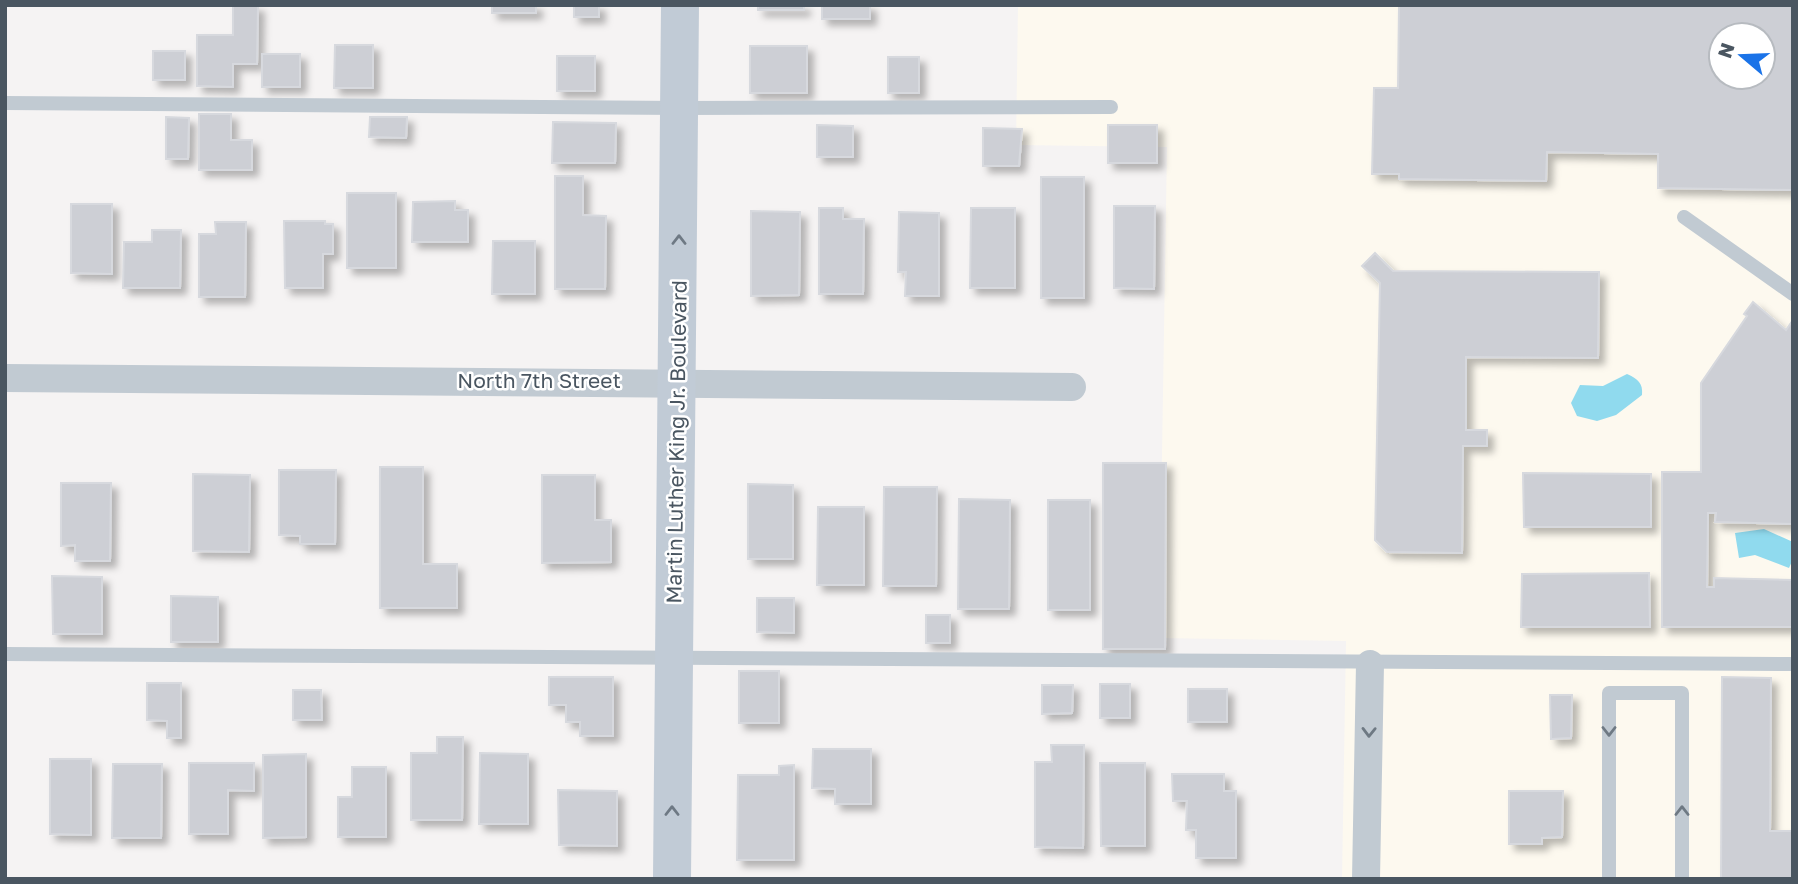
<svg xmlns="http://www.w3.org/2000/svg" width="1798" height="884" viewBox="0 0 1798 884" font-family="'Golos Text',sans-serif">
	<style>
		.commercial { fill: #fdf9ef; fill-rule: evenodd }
		.water { fill: #90daee }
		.building { fill: #cdcfd5; stroke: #d7d9de; stroke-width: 2; fill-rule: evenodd; filter: url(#shadow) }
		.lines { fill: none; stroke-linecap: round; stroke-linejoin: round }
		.service { stroke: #c1cad2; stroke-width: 14 }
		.minor { stroke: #c1cad2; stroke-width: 28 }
		.secondary { stroke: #c1cbd6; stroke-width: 38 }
		.oneway { stroke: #6e7984 }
		.oneway2 { stroke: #6e7983 }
		.labels { text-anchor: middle; stroke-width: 5; stroke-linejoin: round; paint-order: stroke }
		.street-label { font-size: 21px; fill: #4a5661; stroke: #fff }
	</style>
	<defs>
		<filter id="shadow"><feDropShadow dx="6" dy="6" stdDeviation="3.5" flood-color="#0004"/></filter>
	</defs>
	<rect width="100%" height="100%" fill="#f5f3f3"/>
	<path class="commercial" d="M1018,5h775v874h-451l4,-238 -187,-3 8,-491 -151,-2zM1721,35h42v42h-42z"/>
	<g class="water">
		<path d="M1627,374c11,5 16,9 15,21l-26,20 -19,6 -20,-5 -6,-13 9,-18 23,1z"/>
		<path d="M1764,529l29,13v17l-4,9 -34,-13 -16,3 -4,-25z"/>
	</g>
	<g class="building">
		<rect x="492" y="5" width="44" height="8"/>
		<rect x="574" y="5" width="25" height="12"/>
		<rect x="758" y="5" width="46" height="5"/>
		<rect x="822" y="5" width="48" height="14"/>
		<path d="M1399,5h394v185l-135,-2v-34l-111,-2 -1,29 -147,-2v-5h-27l2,-86h24zM1721,35h42v42h-42z"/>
		<path d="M233,6h25l-1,58h-24v23l-36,-1v-51h36z"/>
		<path d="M335,45h38v43h-39z"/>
		<rect x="750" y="46" width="57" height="47"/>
		<rect x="153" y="51" width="32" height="29"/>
		<rect x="262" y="54" width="38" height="33"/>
		<rect x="557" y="56" width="38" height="35"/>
		<rect x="888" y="57" width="31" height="36"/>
		<path d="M199,114h32v26h21v30h-53z"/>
		<path d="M166,117l23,1 -1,41h-22z"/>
		<path d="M370,117h37l-1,21 -37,-1z"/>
		<path d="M553,122l63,1 -1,40h-63z"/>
		<path d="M817,125l36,1v31h-36z"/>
		<rect x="1108" y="125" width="49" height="38"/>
		<path d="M983,128l39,1 -3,37h-36z"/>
		<path d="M555,176h28v39l23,1 -1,73h-50z"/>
		<rect x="1041" y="177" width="43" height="121"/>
		<rect x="347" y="193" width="49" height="75"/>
		<path d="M455,201v9h13v32h-56l1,-40z"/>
		<path d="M71,204h41v70l-41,-1z"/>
		<path d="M1114,206h41l-1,83 -40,-1z"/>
		<path d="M819,208h24v11h21l-1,75h-44z"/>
		<path d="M971,208h44v80h-45z"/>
		<path d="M751,211l49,1 -1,83 -48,1z"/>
		<path d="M899,212l40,1v83h-34l1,-24h-8z"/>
		<path d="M284,221h41v3h8v30h-10v34h-38z"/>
		<path d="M215,222h31l-1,75h-46v-63h17z"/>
		<path d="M152,230h29l-1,58h-57l1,-46h28z"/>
		<path d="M493,241h42v53h-43z"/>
		<path d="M1375,253l18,18 206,1 -1,86 -132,-1v73h21v16h-24l-1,107 -75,-1 -12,-12 5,-257 -18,-17z"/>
		<path d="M1753,302l33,28 7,-10v204l-78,-2 1,-9h-8l-1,74h7v-9l79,2v47h-131v-155h39v-89l46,-67 -3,-2z"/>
		<path d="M1103,463h63l-1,186h-62z"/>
		<path d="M380,467h43v97h34v44h-77z"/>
		<path d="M279,470h57l-1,74h-35v-8l-21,-1z"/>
		<path d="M1523,473l128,1v53h-127z"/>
		<path d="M193,474l57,1 -1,77 -56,-1z"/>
		<path d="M542,475h53v45h16v42l-69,1z"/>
		<path d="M61,483h50l-1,78h-35v-16l-14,1z"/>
		<path d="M748,484l45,1v74h-45z"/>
		<path d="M884,487h53l-1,99h-53z"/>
		<path d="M959,499l51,1 -1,109h-51z"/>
		<rect x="1048" y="500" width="42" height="110"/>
		<path d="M818,507h46v78h-47z"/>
		<path d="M1649,573l1,54h-129l1,-53z"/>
		<path d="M52,576l50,1v57h-49z"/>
		<path d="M171,596l47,1v45h-47z"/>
		<path d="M757,598h37v35l-37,-1z"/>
		<rect x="926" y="615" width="24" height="28"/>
		<rect x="739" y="671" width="40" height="52"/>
		<path d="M549,677h64v59h-33v-14h-14v-17h-17z"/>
		<path d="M1722,677l49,1 -1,153h23v48h-72z"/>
		<path d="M147,683h34v55h-14v-17l-20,-1z"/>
		<rect x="1100" y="684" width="30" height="34"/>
		<path d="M1042,685h31l-1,28 -30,1z"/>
		<rect x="1188" y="689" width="39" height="33"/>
		<path d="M293,690h28l1,30h-29z"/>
		<path d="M1550,695h22l-1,43 -20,1z"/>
		<path d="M437,737h26l-1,83h-51v-67h26z"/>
		<path d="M1051,745h33l-1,103 -48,-1v-85h17z"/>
		<path d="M813,749h58v55h-36v-15l-23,-1z"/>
		<path d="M480,753l48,1v70h-49z"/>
		<path d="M306,754v83l-43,1v-83z"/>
		<path d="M50,759h41v76l-41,-1z"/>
		<path d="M189,763h65v28l-26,-1v44h-39z"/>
		<path d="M1100,763h45v83h-44z"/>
		<path d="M113,764h49l-1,74h-49z"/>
		<path d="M794,765v95h-57l1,-85h41v-9z"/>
		<path d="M352,767h34v70h-48v-40h14z"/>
		<path d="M1172,774h52v17h12v67h-40v-28h-10l1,-29h-14z"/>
		<path d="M558,790l59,1v55l-58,-1z"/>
		<path d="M1509,791h54l-1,46 -20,1v6h-33z"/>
	</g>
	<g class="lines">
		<g class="service">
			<path d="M5,103l675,5 431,-1"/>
			<path d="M1684,217l109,77"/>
			<path d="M5,654l1788,10"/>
			<path d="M1609,879v-186h73v186"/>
		</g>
		<g class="minor">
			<path d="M5,378l1067,9"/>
			<path d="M1366,879l4,-215"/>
		</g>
		<path class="secondary" d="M672,879l8,-874"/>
	</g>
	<defs><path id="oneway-chevron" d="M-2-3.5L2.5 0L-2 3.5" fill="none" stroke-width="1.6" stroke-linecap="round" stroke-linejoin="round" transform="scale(1.75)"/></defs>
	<g class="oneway">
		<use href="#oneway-chevron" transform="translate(679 240) rotate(-90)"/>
		<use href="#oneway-chevron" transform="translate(672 811) rotate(-90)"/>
	</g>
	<g class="oneway2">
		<use href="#oneway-chevron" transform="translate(1609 731) rotate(90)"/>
		<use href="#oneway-chevron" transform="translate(1369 732) rotate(91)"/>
		<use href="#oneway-chevron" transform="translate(1682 811) rotate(-90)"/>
	</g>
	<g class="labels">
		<g class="street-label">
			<text x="539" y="388">North 7th Street</text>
			<text transform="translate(677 442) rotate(-89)" y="7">Martin Luther King Jr. Boulevard</text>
		</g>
	</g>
	<rect width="1798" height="884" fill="none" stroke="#4a5661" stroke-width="14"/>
	<g transform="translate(1742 56) rotate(289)"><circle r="33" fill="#ffffff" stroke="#b7bbc0" stroke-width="2"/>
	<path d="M0-5L12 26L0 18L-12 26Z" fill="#1a73e8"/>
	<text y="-10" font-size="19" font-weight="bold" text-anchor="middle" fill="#4a5661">N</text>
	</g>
</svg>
